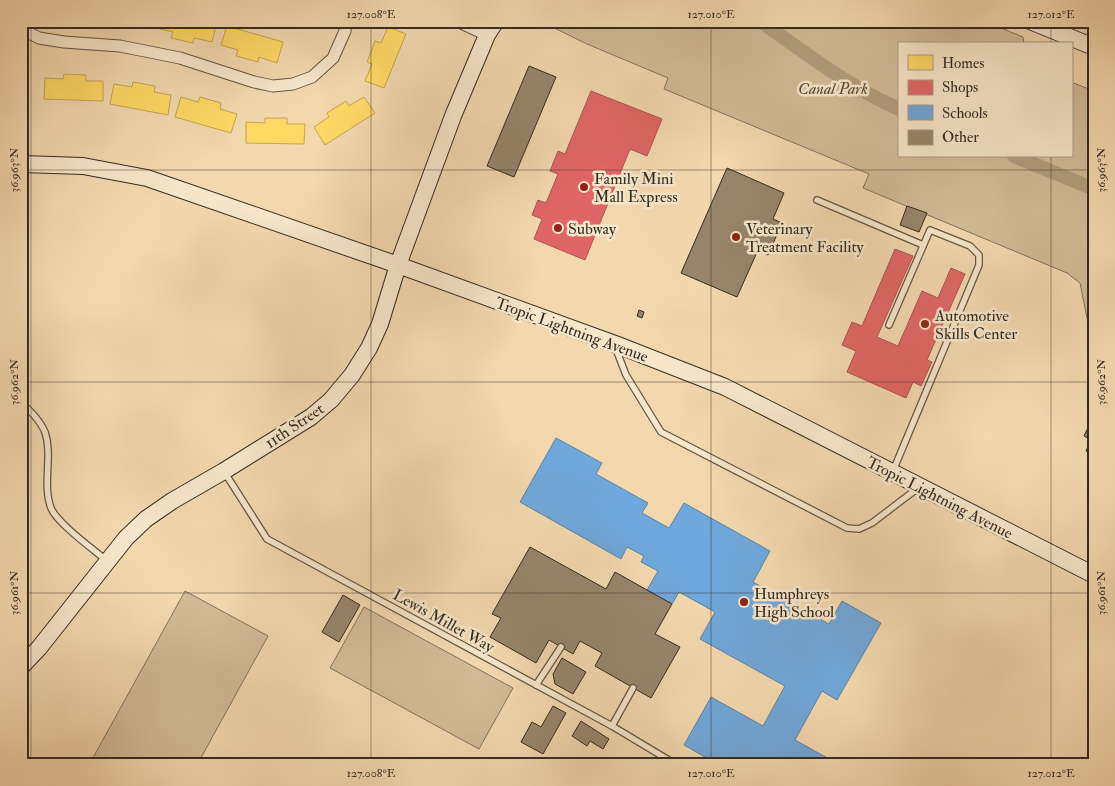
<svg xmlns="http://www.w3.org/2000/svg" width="1115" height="786" viewBox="0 0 1115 786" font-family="'IM FELL Double Pica',serif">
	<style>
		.green { fill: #d2bb96; stroke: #82735c }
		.homes { fill: #ffd966; stroke: #c2a552 }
		.shops { fill: #e06666; stroke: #ac5452 }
		.schools { fill: #6fa8dc; stroke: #5d82a4 }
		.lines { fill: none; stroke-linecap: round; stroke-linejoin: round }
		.canal { stroke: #b29d7e; stroke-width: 14 }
		.building { fill: #97856b; stroke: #332b22 }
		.lane-casing { stroke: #635645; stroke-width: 8 }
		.street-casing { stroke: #635645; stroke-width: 13 }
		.secondary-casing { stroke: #332b22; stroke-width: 18 }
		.lane { stroke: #f7e6ca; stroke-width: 5.5 }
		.street { stroke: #f7e6ca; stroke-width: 11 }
		.secondary { stroke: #f7e6ca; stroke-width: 16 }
		.ticks { fill: none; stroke: #332b22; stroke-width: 1; stroke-opacity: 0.45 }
		.poi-dot { fill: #8f2418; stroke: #f7e6ca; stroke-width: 2 }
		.labels { text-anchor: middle; stroke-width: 5; stroke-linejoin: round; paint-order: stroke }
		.park-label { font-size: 16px; font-style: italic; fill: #534839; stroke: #f7e6ca }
		.poi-label { font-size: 16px; fill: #332b22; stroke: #f7e6ca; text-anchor: start }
		.street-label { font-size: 16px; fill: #332b22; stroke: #f7e6ca }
		.neatline { fill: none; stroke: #332b22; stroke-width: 2 }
		.ticks-label { font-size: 12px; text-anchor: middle; fill: #332b22 }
	</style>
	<rect width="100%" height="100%" fill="#f3d8ae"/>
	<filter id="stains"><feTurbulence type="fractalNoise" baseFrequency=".004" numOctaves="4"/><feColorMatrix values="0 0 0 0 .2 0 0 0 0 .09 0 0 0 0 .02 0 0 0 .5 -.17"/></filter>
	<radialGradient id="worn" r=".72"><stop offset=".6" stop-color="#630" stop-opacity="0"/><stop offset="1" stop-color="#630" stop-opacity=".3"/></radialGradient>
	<g class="green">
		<path d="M540,21h444l39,16 1,7h-125v112h172v-74l23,9v235l-6,-3 -8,-40 -13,-10 -204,-85 6,-14 -205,-85 4,-11 -81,-34z"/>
		<path d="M21,438l3,126h-3z"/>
		<path d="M185,591l83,45 -71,129h-108z"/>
		<path d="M364,607l149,81 -34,61 -149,-81z"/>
	</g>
	<g class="homes">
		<path d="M107,21h41v3l-18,-2 -1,5 -22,-3z"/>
		<path d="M157,21h60l-5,21 -18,-4 -1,5 -22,-5 2,-6 -17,-4z"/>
		<path d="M227,26l56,16 -6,21 -18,-6 -1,5 -22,-6 2,-6 -17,-5z"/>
		<path d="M388,27l18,7 -22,54 -19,-7 7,-17 -5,-2 8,-21 6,2z"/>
		<path d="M64,74l22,1v6h17v20l-59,-2 1,-21 18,1z"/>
		<path d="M133,82l22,4 -1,6 17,3 -3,20 -58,-11 4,-20 18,3z"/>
		<path d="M181,97l17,5 2,-5 21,6 -1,6 17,5 -6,19 -56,-16z"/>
		<path d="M364,97l11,16 -50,32 -11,-18 15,-10 -2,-4 19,-12 3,5z"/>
		<path d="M265,118h22v6h18l-1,20 -58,-1v-21l19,1z"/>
	</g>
	<g class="shops">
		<path d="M591,91l71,28 -15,37 -17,-7 -45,111 -51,-21 8,-20 -10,-4 6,-15 8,3 12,-29 -8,-3 8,-20 7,3z"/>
		<path d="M895,249l18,7 -36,81 21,9 24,-55 16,7 13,-30 14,6 -38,86 5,2 -11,24 -8,-4 -7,16 -59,-26 9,-21 -14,-6 10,-23 10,4z"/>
	</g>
	<path class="schools" d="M556,438l46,25 -6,11 52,29 -6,10 27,15 15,-25 86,48 -17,31 76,42 13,-23 39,22 -44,77 -15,-9 -27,49 45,25h-121l-35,-20 27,-48 52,29 22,-40 -85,-47 15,-27 -36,-20 -7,12 -25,-14 11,-19 -17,-9 3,-6 -17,-9 -6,12 -101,-57z"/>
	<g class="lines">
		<g class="canal">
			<path d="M760,21c43,30 90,67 139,88"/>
			<path d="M1014,156l80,33"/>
		</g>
	</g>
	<g class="building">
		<path d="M529,66l27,11 -42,100 -27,-11z"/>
		<path d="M727,168l57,25 -11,26 9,4 -14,32 -10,-5 -21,47 -56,-24z"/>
		<path d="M907,206l20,7 -8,19 -19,-7z"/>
		<path d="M639,310l5,2 -2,6 -5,-2z"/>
		<path d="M1094,415v40l-8,-4 5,-11 -7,-4z"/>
		<path d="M530,547l76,42 9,-17 57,32 -17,30 25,13 -29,51 -56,-32 7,-13 -22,-12 -7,13 -24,-14 -13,23 -46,-26 11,-19 -9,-4z"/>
		<path d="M343,595l17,10 -21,37 -17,-10z"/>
		<path d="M562,658l24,14 -13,22 -18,-10 -2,-10z"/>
		<path d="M553,706l13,7 -23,41 -22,-12 11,-20 9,5z"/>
		<path d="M581,721l28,18 -6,10 -13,-8 -3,5 -15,-10z"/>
	</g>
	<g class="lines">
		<g class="lane-casing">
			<g id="lane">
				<path d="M817,200l106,45"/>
				<path d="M889,325l41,-95 40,16 9,9v10l-86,206"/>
				<path d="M616,349l10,26 35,57 186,96 12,1 13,-6 46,-35"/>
				<path d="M21,402c9,9 19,18 24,30 8,24 -3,52 6,76 6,15 42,41 56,53"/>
				<path d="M225,473l42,66 345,187 65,39"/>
				<path d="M536,685l25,-38"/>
				<path d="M612,726l21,-38"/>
			</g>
		</g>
		<g class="street-casing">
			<g id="street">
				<path d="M457,21l30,14"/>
				<path d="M21,29l18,9 25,4 56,4 60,12 74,24 19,4 20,-2 19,-7 21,-19 12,-27 1,-10"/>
			</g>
		</g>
		<g class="secondary-casing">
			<g id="secondary">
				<path d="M1030,21l64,26"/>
				<path d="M21,164l62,2 64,12 251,87 217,79 110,43 369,188"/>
				<path d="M21,667l18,-19 87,-110 20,-19 26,-18 52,-30 87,-54 20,-17 21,-25 17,-27 11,-24 18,-59 55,-149 34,-81 9,-14"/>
			</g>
		</g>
		<use href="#lane" class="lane"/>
		<use href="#street" class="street"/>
		<use href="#secondary" class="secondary"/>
	</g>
	<path class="ticks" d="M31,21v744M371,21v744M711,21v744M1051,21v23M1051,156v609M21,170h1073M21,382h1073M21,593h1073"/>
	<g class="poi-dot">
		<circle cx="584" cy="187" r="5"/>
		<circle cx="558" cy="228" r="5"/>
		<circle cx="736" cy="237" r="5"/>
		<circle cx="925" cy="324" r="5"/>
		<circle cx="744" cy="602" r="5"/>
	</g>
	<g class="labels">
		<g class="park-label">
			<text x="833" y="94">Canal Park</text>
		</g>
		<g class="poi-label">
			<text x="594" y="184">Family Mini<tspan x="594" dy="18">Mall Express</tspan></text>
			<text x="568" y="234">Subway</text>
			<text x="746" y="234">Veterinary<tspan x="746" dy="18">Treatment Facility</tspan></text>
			<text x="935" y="321">Automotive<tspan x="935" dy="18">Skills Center</tspan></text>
			<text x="754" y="599">Humphreys<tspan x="754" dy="18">High School</tspan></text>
		</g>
		<g class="street-label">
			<text transform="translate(572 329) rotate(20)" y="6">Tropic Lightning Avenue</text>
			<text transform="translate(294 425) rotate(-34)" y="6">11th Street</text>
			<text transform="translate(940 497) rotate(27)" y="6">Tropic Lightning Avenue</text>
			<text transform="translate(444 620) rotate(29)" y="6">Lewis Millet Way</text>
		</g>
	</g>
	<rect width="1115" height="786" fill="none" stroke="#f3d8ae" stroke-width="55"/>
	<rect x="898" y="42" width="175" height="115" fill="#f7e6ca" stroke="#a99b87"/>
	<rect x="908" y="55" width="25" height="15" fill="#ffd966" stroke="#a99b87"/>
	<text x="942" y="68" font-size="15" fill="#332b22">Homes</text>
	<rect x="908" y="80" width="25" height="15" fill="#e06666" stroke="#a99b87"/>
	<text x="942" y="92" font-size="15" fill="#332b22">Shops</text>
	<rect x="908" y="105" width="25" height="15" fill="#6fa8dc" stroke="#a99b87"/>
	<text x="942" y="118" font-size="15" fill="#332b22">Schools</text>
	<rect x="908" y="130" width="25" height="15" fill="#97856b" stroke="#a99b87"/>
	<text x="942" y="142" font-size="15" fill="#332b22">Other</text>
	<rect x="28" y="28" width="1060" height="730" class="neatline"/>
	<g class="ticks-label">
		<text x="371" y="18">127.008°E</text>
		<text x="711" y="18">127.010°E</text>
		<text x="1051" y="18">127.012°E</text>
		<text transform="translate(14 170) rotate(-90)" y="4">36.963°N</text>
		<text transform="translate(1101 170) rotate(-90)" y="4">36.963°N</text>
		<text transform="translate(14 382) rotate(-90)" y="4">36.962°N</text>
		<text transform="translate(1101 382) rotate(-90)" y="4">36.962°N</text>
		<text transform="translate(14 593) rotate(-90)" y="4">36.961°N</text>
		<text transform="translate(1101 593) rotate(-90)" y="4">36.961°N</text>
		<text x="371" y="777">127.008°E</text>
		<text x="711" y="777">127.010°E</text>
		<text x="1051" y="777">127.012°E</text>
	</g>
	<rect width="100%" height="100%" filter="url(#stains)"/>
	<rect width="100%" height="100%" fill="url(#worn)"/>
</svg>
